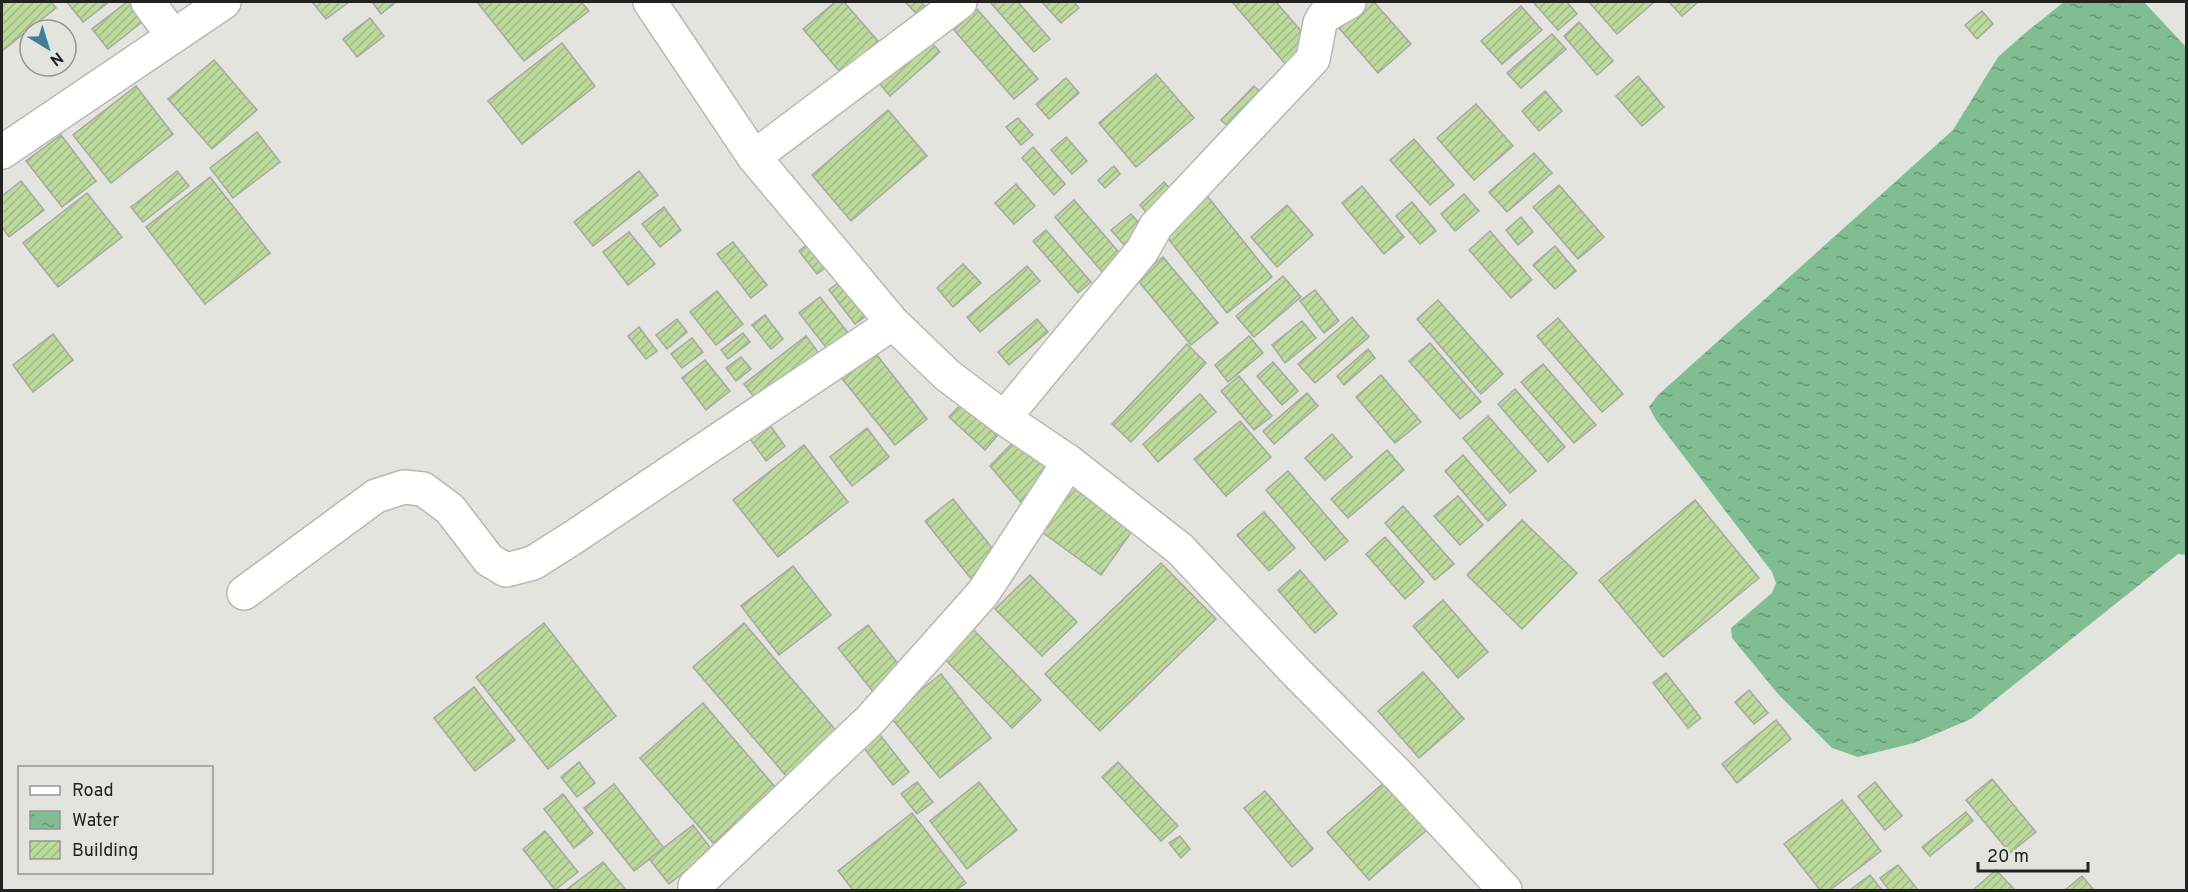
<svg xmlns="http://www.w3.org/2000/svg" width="2188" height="892" viewBox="0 0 2188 892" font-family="Overpass,sans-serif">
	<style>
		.water { fill: url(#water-ripples) }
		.building { fill: url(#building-hatch); stroke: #a6a8a4; stroke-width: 1.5 }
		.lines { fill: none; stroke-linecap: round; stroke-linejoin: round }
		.minor-casing { stroke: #b8b8b4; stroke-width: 36 }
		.minor { stroke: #fff; stroke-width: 33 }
	</style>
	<defs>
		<pattern id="water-ripples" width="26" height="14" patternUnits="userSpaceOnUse" patternTransform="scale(1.5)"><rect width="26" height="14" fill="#80bd92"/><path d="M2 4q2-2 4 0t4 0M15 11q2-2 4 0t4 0" fill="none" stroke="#689977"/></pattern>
		<pattern id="building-hatch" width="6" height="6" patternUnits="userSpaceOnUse" patternTransform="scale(1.5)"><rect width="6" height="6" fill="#bcda9c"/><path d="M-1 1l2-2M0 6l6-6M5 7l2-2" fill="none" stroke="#a1bb86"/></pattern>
	</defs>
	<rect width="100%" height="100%" fill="#e4e4df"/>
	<path class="water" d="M2064,2h80l42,45v508l-8,-1 -207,165 -57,24 -56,14 -26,-9 -54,-54 -46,-56 -1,-10 41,-35 4,-10 -4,-11 -116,-152 -7,-13 9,-12 295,-265 45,-73 27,-24z"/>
	<g class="building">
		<path d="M2,2h49l5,6 -54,43z"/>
		<path d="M67,2h42l-26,20z"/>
		<path d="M127,2h13l11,13 -43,34 -16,-20z"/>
		<path d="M312,2h37l-23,17z"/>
		<path d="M372,2h24l-15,12z"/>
		<path d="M477,2h104l8,9 -65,50z"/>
		<path d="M835,2h9l40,46 -37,32 -44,-51z"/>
		<path d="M905,2h16l4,4 -9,7z"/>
		<path d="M990,2h28l32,37 -16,13z"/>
		<path d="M1042,2h32l5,6 -18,15z"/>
		<path d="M1232,2h44l38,44 -26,21z"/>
		<path d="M1356,2h18l37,42 -33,29 -45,-52z"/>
		<path d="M1533,2h34l10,12 -19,16z"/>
		<path d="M1589,2h63l1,1 -36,31z"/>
		<path d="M1669,2h29l-16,14z"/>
		<path d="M1521,6l21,24 -40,34 -21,-23z"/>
		<path d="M977,9l61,70 -24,20 -60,-69z"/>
		<path d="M1982,11l11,13 -16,15 -12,-14z"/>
		<path d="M370,18l14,18 -27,21 -14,-18z"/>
		<path d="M1579,22l34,39 -16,14 -33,-39z"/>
		<path d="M924,34l16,18 -50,44 -16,-19z"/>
		<path d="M1552,34l14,15 -45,39 -14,-15z"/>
		<path d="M562,43l33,43 -73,58 -34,-43z"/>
		<path d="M214,60l43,50 -45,39 -44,-50z"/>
		<path d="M1156,74l38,44 -58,49 -37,-44z"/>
		<path d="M1638,76l26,31 -22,19 -26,-30z"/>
		<path d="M1066,78l13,15 -30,26 -13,-15z"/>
		<path d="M136,86l37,48 -62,49 -38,-48z"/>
		<path d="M1254,86l15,14 -33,34 -15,-14z"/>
		<path d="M1545,91l17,20 -23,20 -17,-20z"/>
		<path d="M1476,104l37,42 -39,34 -37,-42z"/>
		<path d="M888,110l39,46 -76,65 -39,-46z"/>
		<path d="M1018,118l15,17 -12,10 -15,-18z"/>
		<path d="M257,132l23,30 -47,36 -23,-30z"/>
		<path d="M61,135l35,46 -34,26 -36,-46z"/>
		<path d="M1066,137l21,24 -15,13 -21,-24z"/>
		<path d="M1414,139l40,46 -24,20 -40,-45z"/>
		<path d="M1033,147l32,37 -11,11 -32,-37z"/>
		<path d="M1534,153l18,20 -45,39 -18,-20z"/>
		<path d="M1114,166l6,8 -15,14 -7,-8z"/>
		<path d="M177,171l12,15 -46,36 -12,-15z"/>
		<path d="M639,171l19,24 -65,51 -19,-24z"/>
		<path d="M210,177l60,76 -65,51 -59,-77z"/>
		<path d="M21,181l23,29 -35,27 -7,-10v-31z"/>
		<path d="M1164,182l15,16 -25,23 -14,-16z"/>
		<path d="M1016,184l19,22 -21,18 -19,-21z"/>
		<path d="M1559,185l45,52 -26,22 -45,-52z"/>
		<path d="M1362,186l42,51 -20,17 -42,-51z"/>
		<path d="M1204,192l68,85 -45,36 -68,-86z"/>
		<path d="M87,193l35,44 -64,50 -35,-44z"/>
		<path d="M1464,194l15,17 -24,20 -14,-17z"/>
		<path d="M1074,200l49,57 -19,17 -49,-57z"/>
		<path d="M1412,202l24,29 -16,13 -24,-28z"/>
		<path d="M1287,205l26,30 -36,32 -26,-30z"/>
		<path d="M664,207l17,23 -21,17 -18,-23z"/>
		<path d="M1131,214l15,17 -20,16 -15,-17z"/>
		<path d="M1521,217l12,15 -15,13 -12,-15z"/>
		<path d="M1046,230l45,52 -13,11 -45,-52z"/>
		<path d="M1490,231l42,49 -21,18 -42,-48z"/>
		<path d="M629,232l26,32 -27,21 -25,-33z"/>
		<path d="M811,241l18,24 -12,9 -18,-23z"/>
		<path d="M733,242l34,43 -16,13 -34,-44z"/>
		<path d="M1555,246l21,25 -21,18 -22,-24z"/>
		<path d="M1163,257l55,66 -27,22 -55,-67z"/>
		<path d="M963,264l18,19 -28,24 -16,-19z"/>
		<path d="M1027,266l13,15 -60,51 -13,-15z"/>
		<path d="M1283,276l18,21 -47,40 -18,-21z"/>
		<path d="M839,282l27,34 -11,8 -26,-34z"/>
		<path d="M1315,290l24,31 -15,12 -24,-32z"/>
		<path d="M717,291l26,33 -27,21 -26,-33z"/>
		<path d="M820,297l28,36 -20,17 -29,-37z"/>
		<path d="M1438,300l65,74 -22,20 -64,-75z"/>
		<path d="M765,315l18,24 -12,10 -19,-24z"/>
		<path d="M1352,317l17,20 -54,46 -17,-19z"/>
		<path d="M1558,318l65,76 -21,18 -65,-76z"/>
		<path d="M677,319l10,13 -20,17 -11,-14z"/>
		<path d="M1037,319l11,13 -39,33 -11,-13z"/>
		<path d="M1302,321l14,17 -31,25 -13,-18z"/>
		<path d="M639,327l18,24 -11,8 -18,-23z"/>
		<path d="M743,333l7,9 -22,17 -7,-9z"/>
		<path d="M53,334l20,26 -40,32 -20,-27z"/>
		<path d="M806,336l15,20 -62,48 -15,-20z"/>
		<path d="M1249,336l14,17 -35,29 -13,-17z"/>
		<path d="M692,338l11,14 -21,16 -11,-14z"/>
		<path d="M1430,343l51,59 -21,17 -51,-58z"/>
		<path d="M1187,344l19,19 -75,79 -19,-18z"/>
		<path d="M1368,349l7,9 -31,27 -7,-9z"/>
		<path d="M873,350l54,69 -32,26 -55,-69z"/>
		<path d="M741,357l10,12 -15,12 -10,-13z"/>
		<path d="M705,360l25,31 -24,19 -24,-32z"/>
		<path d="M1273,362l25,29 -16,14 -25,-29z"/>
		<path d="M1543,364l53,61 -22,18 -53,-61z"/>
		<path d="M1381,375l40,47 -26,21 -39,-46z"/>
		<path d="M1239,376l33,40 -18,14 -33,-39z"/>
		<path d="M1515,389l50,58 -17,15 -50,-58z"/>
		<path d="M1307,393l11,13 -44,38 -11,-13z"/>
		<path d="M1200,394l16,18 -58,50 -15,-18z"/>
		<path d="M962,403l35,33 -12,14 -36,-33z"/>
		<path d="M1488,416l48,55 -26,22 -47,-55z"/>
		<path d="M1240,421l31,36 -45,39 -32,-37z"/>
		<path d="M769,424l16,22 -19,15 -16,-22z"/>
		<path d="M867,428l22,29 -37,29 -22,-29z"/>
		<path d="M1332,434l20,23 -27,23 -20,-22z"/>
		<path d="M1017,438l33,27 -25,42 -35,-41z"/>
		<path d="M804,445l44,57 -70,55 -45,-57z"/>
		<path d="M1387,450l17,20 -56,48 -17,-19z"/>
		<path d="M1463,455l43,50 -18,16 -43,-50z"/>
		<path d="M1288,471l60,70 -23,19 -59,-70z"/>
		<path d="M1070,480l65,47 -34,48 -66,-48z"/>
		<path d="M1458,496l25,29 -23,20 -26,-29z"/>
		<path d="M953,499l47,59 -28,22 -47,-59z"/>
		<path d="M1695,500l64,78 -96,79 -64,-77z"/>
		<path d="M1403,506l51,58 -19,16 -50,-57z"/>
		<path d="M1264,512l31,36 -26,23 -32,-36z"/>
		<path d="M1522,520l55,53 -55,56 -55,-54z"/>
		<path d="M1385,537l39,45 -19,17 -39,-45z"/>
		<path d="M1161,563l55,56 -116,112 -55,-57z"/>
		<path d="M793,566l38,49 -52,40 -38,-49z"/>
		<path d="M1300,570l37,44 -22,19 -37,-43z"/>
		<path d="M1030,575l47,47 -35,34 -47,-47z"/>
		<path d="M1443,600l45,52 -30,26 -45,-52z"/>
		<path d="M544,623l72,93 -68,53 -72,-92z"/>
		<path d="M744,623l100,117 -51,44 -100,-117z"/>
		<path d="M968,624l73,76 -29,28 -73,-75z"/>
		<path d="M868,625l35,45 -29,23 -36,-45z"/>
		<path d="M1423,672l41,47 -45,39 -41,-47z"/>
		<path d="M1666,673l35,45 -13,10 -35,-45z"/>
		<path d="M941,674l50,64 -51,40 -51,-63z"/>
		<path d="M474,687l41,53 -40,31 -41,-53z"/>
		<path d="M1749,690l19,23 -14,11 -19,-22z"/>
		<path d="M703,703l73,85 -63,55 -73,-85z"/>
		<path d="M1776,720l15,19 -54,44 -15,-19z"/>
		<path d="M877,731l32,41 -16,13 -33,-42z"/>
		<path d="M579,762l16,21 -18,14 -16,-20z"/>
		<path d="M1118,762l60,64 -17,15 -59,-64z"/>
		<path d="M1992,779l44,53 -26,21 -44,-53z"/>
		<path d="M1386,781l42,48 -59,51 -42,-48z"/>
		<path d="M917,782l16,20 -16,12 -16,-20z"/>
		<path d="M979,782l38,48 -50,39 -37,-48z"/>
		<path d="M1875,782l27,34 -17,14 -27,-34z"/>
		<path d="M614,784l50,64 -30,23 -50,-63z"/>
		<path d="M1265,791l48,58 -21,18 -48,-59z"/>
		<path d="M563,794l30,39 -19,15 -30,-39z"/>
		<path d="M1842,800l39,51 -51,39h-10l-36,-46z"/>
		<path d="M1966,812l7,9 -43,35 -8,-9z"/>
		<path d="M912,813l54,70 -10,7h-103l-15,-19z"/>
		<path d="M693,825l19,25 -43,34 -20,-25z"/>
		<path d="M545,831l33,41 -23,18 -32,-41z"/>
		<path d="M1180,836l10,13 -9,9 -12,-15z"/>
		<path d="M603,862l23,28h-60z"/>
		<path d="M1898,865l20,25h-29l-9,-12z"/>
		<path d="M1996,870l19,20h-42z"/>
		<path d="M1870,875l12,15h-32z"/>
		<path d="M2082,876l12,14h-29z"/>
	</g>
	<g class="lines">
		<g class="minor-casing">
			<g id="minor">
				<path d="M148,2l25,34"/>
				<path d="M650,2l104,155 139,166 54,52 57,43 65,44 111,87 116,123 105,106 104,112"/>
				<path d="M2,152l222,-150"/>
				<path d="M754,157l206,-155"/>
				<path d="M1004,418l138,-167 14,-25 157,-167 7,-36 4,-7 25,-14"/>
				<path d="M244,593l132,-97 28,-9 19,2 27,20 39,51 17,10 27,-7 41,-26 319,-214"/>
				<path d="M695,886l176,-167 112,-126 86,-131"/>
			</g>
		</g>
		<use href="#minor" class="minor"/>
	</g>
	<rect width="2188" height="892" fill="none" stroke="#222221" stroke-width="6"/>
	<rect x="18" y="766" width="195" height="108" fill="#e4e4df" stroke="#969693" stroke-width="1.5"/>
	<rect x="30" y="786" width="30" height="9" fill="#ffffff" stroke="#969693" stroke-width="1.5"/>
	<text x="72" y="796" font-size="18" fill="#222221">Road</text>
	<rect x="30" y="811" width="30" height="18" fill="url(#water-ripples)" stroke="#969693" stroke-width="1.5"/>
	<text x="72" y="826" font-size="18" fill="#222221">Water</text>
	<rect x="30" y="841" width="30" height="18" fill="url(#building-hatch)" stroke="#969693" stroke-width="1.5"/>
	<text x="72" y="856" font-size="18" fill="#222221">Building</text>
	<g transform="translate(48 48) rotate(142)"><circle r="28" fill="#e4e4df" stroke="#969693" stroke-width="1.5"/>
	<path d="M0-4.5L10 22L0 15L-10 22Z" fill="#427f96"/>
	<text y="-9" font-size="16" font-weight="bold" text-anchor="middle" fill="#222221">N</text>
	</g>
	<path d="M1978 862v9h110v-9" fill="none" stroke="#222221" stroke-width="3"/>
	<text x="1987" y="862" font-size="18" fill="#222221" stroke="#e4e4df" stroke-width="4.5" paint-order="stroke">20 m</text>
</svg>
